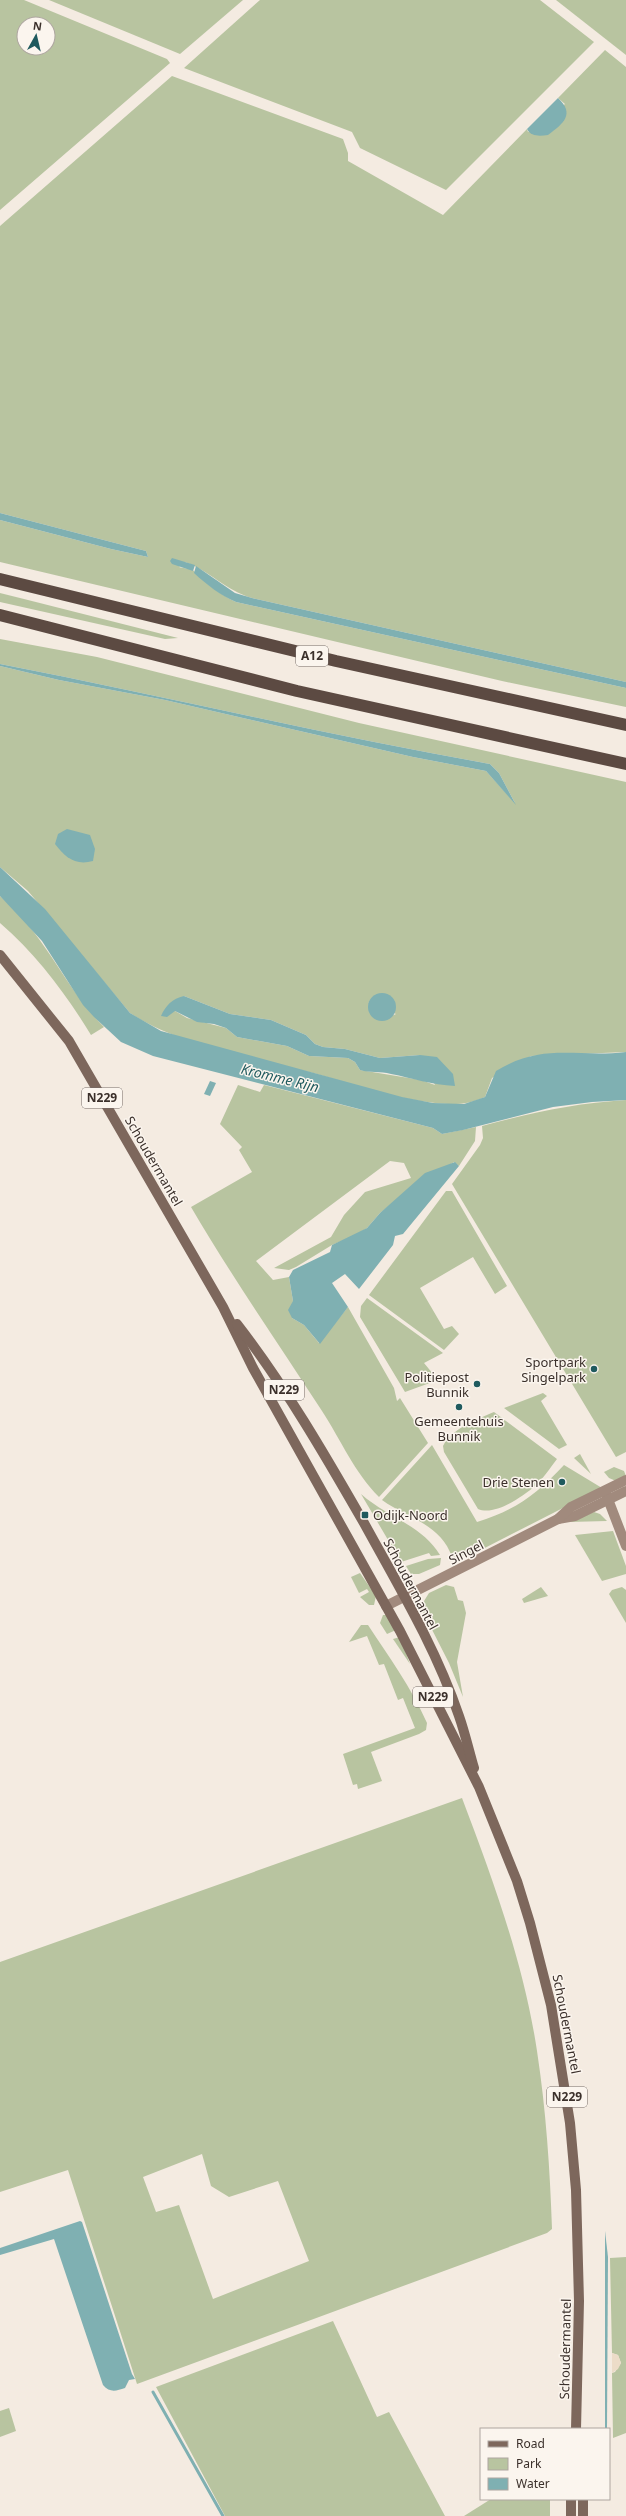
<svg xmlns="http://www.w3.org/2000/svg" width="626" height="2516" viewBox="0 0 626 2516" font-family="'Noto Sans',sans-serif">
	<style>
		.green { fill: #b8c4a0; fill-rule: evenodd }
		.plaza { fill: #ecdcc8 }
		.water { fill: #7fb0b2 }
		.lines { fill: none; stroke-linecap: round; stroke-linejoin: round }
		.stream { stroke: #7fb0b2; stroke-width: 3 }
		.secondary { stroke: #a18a7d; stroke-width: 10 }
		.primary { stroke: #7d675c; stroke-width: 10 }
		.highway { stroke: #5c4a42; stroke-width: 12 }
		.poi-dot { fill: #1f5a5e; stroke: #fbf5ee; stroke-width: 1.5 }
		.labels { text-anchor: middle; stroke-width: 3; stroke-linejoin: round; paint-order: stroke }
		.shield { fill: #fbf5ee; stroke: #756b66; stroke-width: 1 }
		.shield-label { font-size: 12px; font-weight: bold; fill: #3b302b }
		.street-label { font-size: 13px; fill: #3b302b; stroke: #fbf5ee }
		.poi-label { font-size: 13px; fill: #3b302b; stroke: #fbf5ee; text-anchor: end }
		.water-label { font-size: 14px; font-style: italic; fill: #1f5a5e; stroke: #fbf5ee }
	</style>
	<rect width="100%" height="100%" fill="#f4ebe1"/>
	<g class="green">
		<path d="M0,0h24l143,59 3,4 -170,147zM24,24h24v24h-24z"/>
		<path d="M49,0h194l-63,54z"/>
		<path d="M260,0h280l54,42 -148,148 -86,-42 -8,-16 -168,-64z"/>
		<path d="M556,0h70v55z"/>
		<path d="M605,50l21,17v615l-374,-84c-27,-8 -42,-27 -67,-36l-6,5c4,1 13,2 15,4 13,13 25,23 42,31l390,86v19l-124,-26 -502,-119v-42l111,29 37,8 -2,-6 -146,-38v-287l172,-150 171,63 5,14v8l95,54 84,-86 1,3 37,-28 -7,-6z"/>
		<path d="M0,593l24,6 154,39 -13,1 -165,-37z"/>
		<path d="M0,639l97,18 262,66 267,59v270l-95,4 -39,22 -7,19c-17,8 -31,8 -50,6 -40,-4 -80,-18 -118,-29 -58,-15 -138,-28 -187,-61l-102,-122 -28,-24v-201l59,14 106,20 248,57 73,14 29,32 -16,-30 -9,-9c-164,-29 -326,-68 -490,-100zM184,996l46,18 41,6 35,15 9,9 8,3 22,2 35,9 40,-3 15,30 -14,-5 -61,-10 -5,-8 -7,-4 -39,-2 -22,-10 -50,-9 -11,-9 -39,-10 -12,-7zM368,1002l28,12 -7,3z"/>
		<path d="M0,896c46,39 64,91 104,131l-13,8c-25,-41 -54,-80 -91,-112z"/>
		<path d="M238,1085l22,7 4,-7 169,43 9,6 34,-7 -1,14 -16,25 -5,-4 -59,39 -15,12 -13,15 -9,6 -26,11 -36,22 -7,3 -15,-2 57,-31 13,-22 21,-23 46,-14 -7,-15 -14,-2 -134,100 17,19 16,-3 4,24 -1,17 12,7 15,18 29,-36 46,81 3,13 3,-3 28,45 -49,54c-25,-25 -38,-57 -57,-86 -44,-68 -90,-134 -131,-204l61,-35 -13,-22 3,-3 -22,-23z"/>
		<path d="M626,1100v352l-10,5 -164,-273 28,-39 3,-7 -1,-12c48,-13 94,-23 144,-26z"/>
		<path d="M446,1191h6l55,95 -12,8 -22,-37 -53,31 24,41 8,-3 7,8 -15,16 -75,-55z"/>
		<path d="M367,1298l76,55 -19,10 14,17 -33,12 -45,-75 1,-11z"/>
		<path d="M543,1393l4,3 -6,5 26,44 -8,4 -55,-41z"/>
		<path d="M494,1412l63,47c-7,9 -14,20 -22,27 -13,11 -40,30 -57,23l-34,-57 -1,-6c8,-17 35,-27 51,-34z"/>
		<path d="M432,1445l45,77c39,-12 60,-28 87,-57l38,23 -129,66 -21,3c-11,-33 -45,-39 -70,-57z"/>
		<path d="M580,1454l11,20 -17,-16z"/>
		<path d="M614,1467l10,4 2,5 -10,5 -7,-3 -5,-6z"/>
		<path d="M361,1494c27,24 61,31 79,61l-9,1 -2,-3 -28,9z"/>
		<path d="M594,1512l6,2 7,7 -38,1z"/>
		<path d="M613,1531l13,35v8l-24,7 -27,-46z"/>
		<path d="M441,1558l-1,7 -21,9h-8l-5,-8 22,-7z"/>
		<path d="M360,1573l16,23 -2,9h-5l-9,-8 9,-5 -2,-3 -8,4 -8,-16z"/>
		<path d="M446,1585l8,2 4,13 5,1 3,12 -9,49 6,35 -14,-34 -26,-51 1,-11 5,-8z"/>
		<path d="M541,1587l7,9 -24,7 -2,-4z"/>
		<path d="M622,1587l4,3v33l-17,-29 3,-4z"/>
		<path d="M383,1615h3l10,15 -9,4 -7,-11z"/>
		<path d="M361,1625h7c21,32 43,62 59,98l-1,7 -7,4 -48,18 11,29 -24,8 -1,-5 -4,1 -10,-31 72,-26 -12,-30 -5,2 -14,-36 -5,1 -12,-29 -18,6z"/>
		<path d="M400,1637l10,27 -17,-25z"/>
		<path d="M462,1798c31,82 62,166 75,253 9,59 13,118 15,178l-5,4 -410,151 -69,-214 -68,22v-230zM202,2154l9,32 18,11 49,-16 31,80 -96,38 -34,-94 -23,7 -13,-35z"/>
		<path d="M626,2257v176l-13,5 -1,-65 3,-1 6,-9 -3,-8 -6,-2 -2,-95z"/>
		<path d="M333,2321l44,96 12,-5 56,104h-220l-69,-129z"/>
		<path d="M9,2408l7,23 -16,6v-26z"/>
		<path d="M491,2499h59v17h-86z"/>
	</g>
	<path class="plaza" d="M612,2353l6,2 3,8 -3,6 -6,4z"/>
	<g class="water">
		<path d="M558,98c17,16 6,25 -10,37 -8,1 -17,2 -21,-6z"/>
		<path d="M0,513l146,38 2,6 -37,-8 -111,-29z"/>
		<path d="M172,558l23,7 -2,6 -21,-7 -2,-3z"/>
		<path d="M196,566l39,27 17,5 374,84v6l-390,-86c-16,-7 -29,-17 -42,-29z"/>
		<path d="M0,664c164,32 326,71 490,100l9,9 17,32 -30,-34 -73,-14 -248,-57 -106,-20 -59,-14z"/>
		<path d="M67,829l23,6 5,14 -2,12c-18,5 -28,-4 -38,-17l3,-10z"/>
		<path d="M0,867l45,42 85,104 31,18 241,66 31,6 31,1 21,-7 11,-26c47,-29 80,-13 130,-19v48l-34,2 -39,5 -90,23 -21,4 -9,-6 -280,-72 -32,-14 -27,-25 -11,-12 -41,-64 -42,-45z"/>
		<circle cx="382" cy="1007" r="14"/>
		<path d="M184,996l46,18 41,6 35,15 9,9 8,3 22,2 35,9 40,-3 17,2 16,17 2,12c-23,-1 -43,-8 -64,-12 -11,-3 -21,-1 -31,-4l-5,-8 -7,-4 -39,-2 -22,-10 -50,-9 -11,-9 -12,-4 -17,-2 -22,-11 -8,6 -6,-1c5,-11 11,-17 23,-20z"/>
		<path d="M210,1081l6,2 -6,13 -6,-2z"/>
		<path d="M455,1162l4,4 -56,68 -8,2 -2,9 -34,44 -14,-15 -13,9 16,24 -28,37 -16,-19 -12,-7 -4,-8 5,-9 -4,-24 4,-7 37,-18 2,-7 35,-17 13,-15 45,-40z"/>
		<path d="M80,2221l2,1 50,152 3,5 -6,1 -4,8c-9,3 -15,5 -22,-3l-49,-146 -54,16v-7z"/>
		<path d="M605,2231l3,26 -1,172h-2z"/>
	</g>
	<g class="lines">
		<path class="stream" d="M153,2392l70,124"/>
		<g class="secondary">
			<path d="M606,1494l20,52"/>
			<path d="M558,1519l17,-3 51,-25"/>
			<path d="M386,1606l172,-87 13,-12 55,-27"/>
		</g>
		<g class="primary">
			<path d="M0,955l69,86 154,266 30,61 147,263 79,156 38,94 13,42 21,82 19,118 6,67 3,111 -3,128"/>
			<path d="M237,1324c48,62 88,131 127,199 34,62 72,125 95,193 6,17 10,35 15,52"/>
			<path d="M571,2516v-17"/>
			<path d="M583,2516v-17"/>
		</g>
		<g class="highway">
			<path d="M0,579l336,82 290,64"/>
			<path d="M0,615l297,76 329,73"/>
		</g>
	</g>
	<g class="poi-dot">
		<circle cx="594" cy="1369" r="4"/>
		<circle cx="477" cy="1384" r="4"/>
		<circle cx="459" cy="1407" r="4"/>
		<circle cx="562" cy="1482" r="4"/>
		<rect x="361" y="1511" width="8" height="8" rx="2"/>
	</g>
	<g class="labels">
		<g class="shield">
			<rect x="296" y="646" width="32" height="20" rx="3"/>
			<rect x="82" y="1088" width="40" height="20" rx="3"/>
			<rect x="264" y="1380" width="40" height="20" rx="3"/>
			<rect x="413" y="1687" width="40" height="20" rx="3"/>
			<rect x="547" y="2087" width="40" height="20" rx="3"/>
		</g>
		<g class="shield-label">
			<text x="312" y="660">A12</text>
			<text x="102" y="1102">N229</text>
			<text x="284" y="1394">N229</text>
			<text x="433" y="1701">N229</text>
			<text x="567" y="2101">N229</text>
		</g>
		<g class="street-label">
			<text transform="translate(154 1161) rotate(60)" y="5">Schoudermantel</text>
			<text transform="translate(466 1552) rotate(-27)" y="5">Singel</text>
			<text transform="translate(411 1584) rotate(62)" y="5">Schoudermantel</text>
			<text transform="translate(567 2024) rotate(79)" y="5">Schoudermantel</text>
			<text transform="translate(565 2349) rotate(-89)" y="5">Schoudermantel</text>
		</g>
		<g class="poi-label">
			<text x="586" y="1367">Sportpark<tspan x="586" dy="15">Singelpark</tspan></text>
			<text x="469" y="1382">Politiepost<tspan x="469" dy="15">Bunnik</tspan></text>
			<text x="459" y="1426" text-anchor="middle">Gemeentehuis<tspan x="459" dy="15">Bunnik</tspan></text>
			<text x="554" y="1487">Drie Stenen</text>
			<text x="373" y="1520" text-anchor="start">Odijk-Noord</text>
		</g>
		<g class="water-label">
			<text transform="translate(280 1078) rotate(14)" y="5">Kromme Rijn</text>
		</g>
	</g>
	<rect x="480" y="2428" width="130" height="72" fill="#fbf5ee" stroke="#aea6a0"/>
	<rect x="488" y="2441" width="20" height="6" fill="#7d675c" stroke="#aea6a0"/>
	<text x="516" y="2448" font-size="12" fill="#3b302b">Road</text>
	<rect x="488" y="2458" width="20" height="12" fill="#b8c4a0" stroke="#aea6a0"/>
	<text x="516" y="2468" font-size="12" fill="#3b302b">Park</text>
	<rect x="488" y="2478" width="20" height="12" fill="#7fb0b2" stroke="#aea6a0"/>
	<text x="516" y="2488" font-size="12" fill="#3b302b">Water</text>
	<g transform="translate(36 36) rotate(8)"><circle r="19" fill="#fbf5ee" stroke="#aea6a0"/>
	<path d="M0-3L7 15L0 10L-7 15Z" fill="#1f5a5e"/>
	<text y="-6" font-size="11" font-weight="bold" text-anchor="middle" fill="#3b302b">N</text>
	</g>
</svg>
